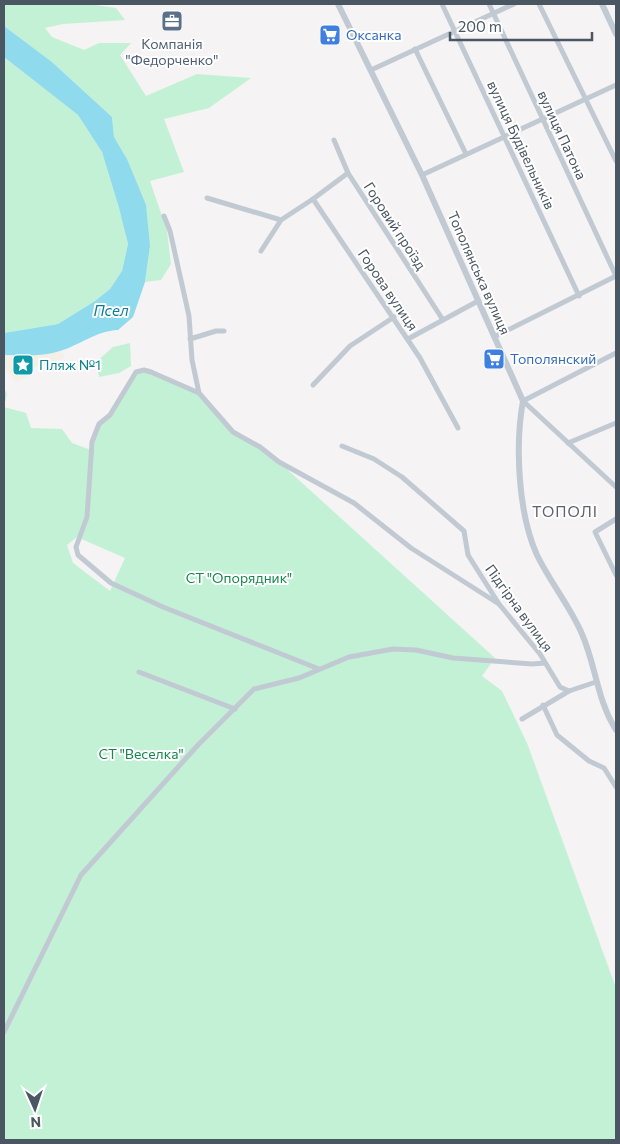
<svg xmlns="http://www.w3.org/2000/svg" width="620" height="1144" viewBox="0 0 620 1144" font-family="Commissioner,sans-serif">
	<style>
		.green { fill: #c3f1d5; fill-rule: evenodd }
		.sand { fill: #f5f0e5 }
		.water { fill: #90daee }
		.lines { fill: none; stroke-linecap: round; stroke-linejoin: round }
		.minor { stroke: #c1cad2; stroke-width: 5 }
		.tertiary { stroke: #c1cad2; stroke-width: 6 }
		.labels { text-anchor: middle; stroke-width: 4; stroke-linejoin: round; paint-order: stroke }
		.shop-label { font-size: 14px; fill: #366cbe; stroke: #fff; text-anchor: start }
		.service-label { font-size: 14px; fill: #4e5e75; stroke: #fff }
		.street-label { font-size: 14px; fill: #4a5661; stroke: #fff }
		.culture-label { font-size: 14px; fill: #0d838f; stroke: #fff; text-anchor: start }
		.park-label { font-size: 14px; fill: #17864f; stroke: #fff }
		.water-label { font-size: 15px; font-style: italic; fill: #0c7c9b; stroke: #fff }
		.neighbourhood-label { font-size: 15px; letter-spacing: 1px; fill: #5f6368; stroke: #fff }
	</style>
	<rect width="100%" height="100%" fill="#f5f3f3"/>
	<g class="green">
		<path d="M4,4h84l28,4 9,12 -62,4 -18,4 7,9 32,13 15,-7h32l-11,12 26,41 51,-22 54,4 -42,30 -45,11 20,53 -34,9 17,50 4,33 -10,16 -16,2 5,-36 -23,-87 -13,-22 -2,-20 -60,-55 -48,-36z"/>
		<path d="M4,57l74,58 24,37 17,56 9,36 -6,27 -12,18 -15,12 -37,23 -54,9z"/>
		<path d="M130,343l1,23 -12,7 -20,4 -3,-15 17,-15z"/>
		<path d="M140,370l52,19 41,43 46,30 216,196 -13,18 20,15 25,52 89,245v152h-612v-752l3,6 -3,13 22,6 5,15 31,1 10,14 19,7 8,-26 6,-4zM77,537l48,21 -15,33 -37,-28 -6,-18z"/>
	</g>
	<path class="sand" d="M60,351l5,6 -14,7 -19,3v7l-15,8c-8,-8 -15,-15 -12,-27h35z"/>
	<path class="water" d="M4,26l48,36 60,55 2,20 13,22 19,46 4,41 -5,36 -12,35 -15,13c-22,1 -38,15 -58,21 -18,6 -37,4 -55,4l-1,4v-26l54,-9 37,-23 15,-12 12,-18 6,-27 -9,-36 -17,-56 -24,-37 -74,-58z"/>
	<g class="lines">
		<g class="minor">
			<path d="M442,4l137,292"/>
			<path d="M489,4l127,272"/>
			<path d="M539,4l77,157"/>
			<path d="M415,49l51,105"/>
			<path d="M371,70l143,-66"/>
			<path d="M334,140l14,33 95,147"/>
			<path d="M422,175l194,-90"/>
			<path d="M207,198l74,22 32,-21 107,159 38,70"/>
			<path d="M313,199l35,-26"/>
			<path d="M164,216l6,15 19,85 3,44 7,33"/>
			<path d="M261,251l20,-31"/>
			<path d="M494,337l122,-61"/>
			<path d="M190,339l26,-8h8"/>
			<path d="M408,339l70,-38"/>
			<path d="M616,353l-93,48 93,86"/>
			<path d="M313,385l37,-39 44,-29"/>
			<path d="M568,443l48,-20"/>
			<path d="M342,446l32,13 28,18 62,54 4,24 31,49 41,50 20,33 9,4"/>
			<path d="M616,519l-21,13 21,43"/>
			<path d="M319,669l-156,-62 -52,-24 -33,-28 -2,-8 11,-30 5,-75 7,-18 11,-9 26,-43 8,-2 7,2 48,21 34,39 27,15 19,15 75,41 57,45 88,56"/>
			<path d="M139,672l96,37"/>
			<path d="M543,705l14,30 32,26 15,7 12,19"/>
			<path d="M522,719l47,-28 27,-9"/>
			<path d="M4,1032l77,-157 117,-130 56,-56 45,-11 50,-21 44,-8 23,1 37,8 79,6 13,-1"/>
		</g>
		<g class="tertiary">
			<path d="M338,4l84,171 101,226c-8,44 -5,112 14,154 13,27 33,51 45,79 14,32 15,66 34,96"/>
			<path d="M602,4l14,30"/>
		</g>
	</g>
	<defs>
		<g id="office-square" transform="scale(1.125)"><rect x="-9" y="-9" width="18" height="18" rx="4" fill="#5c6f8a" stroke="#fff"/><path d="M-6-3h4V-5.5h4V-3h4V5H-6ZM-1-4.5V-3h2v-1.5ZM-6 0V1H6V0Z" fill="#fff"/></g>
		<g id="supermarket-square" transform="scale(1.125)"><rect x="-9" y="-9" width="18" height="18" rx="4" fill="#3f7fe0" stroke="#fff"/><path d="M-6-5.5h2.5l.6 2H6L4.5 2H-2.5L-4.4-4H-6ZM-1.5 3.2a1.3 1.3 0 1 0 .1 0ZM3 3.2a1.3 1.3 0 1 0 .1 0Z" fill="#fff"/></g>
		<g id="sight-square" transform="scale(1.125)"><rect x="-9" y="-9" width="18" height="18" rx="4" fill="#0f9aa8" stroke="#fff"/><path d="M0-6L1.8-2.2L6-1.7L2.9 1.2L3.7 5.4L0 3.3L-3.7 5.4L-2.9 1.2L-6-1.7L-1.8-2.2Z" fill="#fff"/></g>
	</defs>
	<g fill-rule="evenodd">
		<use href="#office-square" x="172" y="21"/>
		<use href="#supermarket-square" x="330" y="35"/>
		<use href="#supermarket-square" x="494" y="359"/>
		<use href="#sight-square" x="23" y="365"/>
	</g>
	<g class="labels">
		<g class="shop-label">
			<text x="346" y="40">Оксанка</text>
			<text x="510" y="364">Тополянский</text>
		</g>
		<g class="service-label">
			<text x="172" y="49">Компанія<tspan x="172" dy="16">"Федорченко"</tspan></text>
		</g>
		<g class="street-label">
			<text transform="translate(562 135) rotate(65)" y="5">вулиця Патона</text>
			<text transform="translate(521 145) rotate(65)" y="5">вулиця Будівельників</text>
			<text transform="translate(395 226) rotate(57)" y="5">Горовий проїзд</text>
			<text transform="translate(479 273) rotate(66)" y="5">Тополянська вулиця</text>
			<text transform="translate(388 290) rotate(56)" y="5">Горова вулиця</text>
			<text transform="translate(519 608) rotate(54)" y="5">Підгірна вулиця</text>
		</g>
		<g class="culture-label">
			<text x="39" y="370">Пляж №1</text>
		</g>
		<g class="park-label">
			<text x="239" y="583">СТ "Опорядник"</text>
			<text x="141" y="759">СТ "Веселка"</text>
		</g>
		<g class="water-label">
			<text x="111" y="316">Псел</text>
		</g>
		<g class="neighbourhood-label">
			<text x="565" y="517">ТОПОЛІ</text>
		</g>
	</g>
	<rect width="620" height="1144" fill="none" stroke="#4a5661" stroke-width="10"/>
	<g transform="translate(35 1109) rotate(177)" stroke="#ffffff" stroke-width="4" paint-order="stroke">
	<path d="M0-4L9 19L0 12L-9 19Z" fill="#4a5661"/>
	<text y="-8" font-size="14" font-weight="bold" text-anchor="middle" fill="#4a5661">N</text>
	</g>
	<path d="M450 32v8h142v-8" fill="none" stroke="#4a5661" stroke-width="2.5"/>
	<text x="458" y="32" font-size="15" fill="#4a5661" stroke="#ffffff" stroke-width="4" paint-order="stroke">200 m</text>
</svg>
